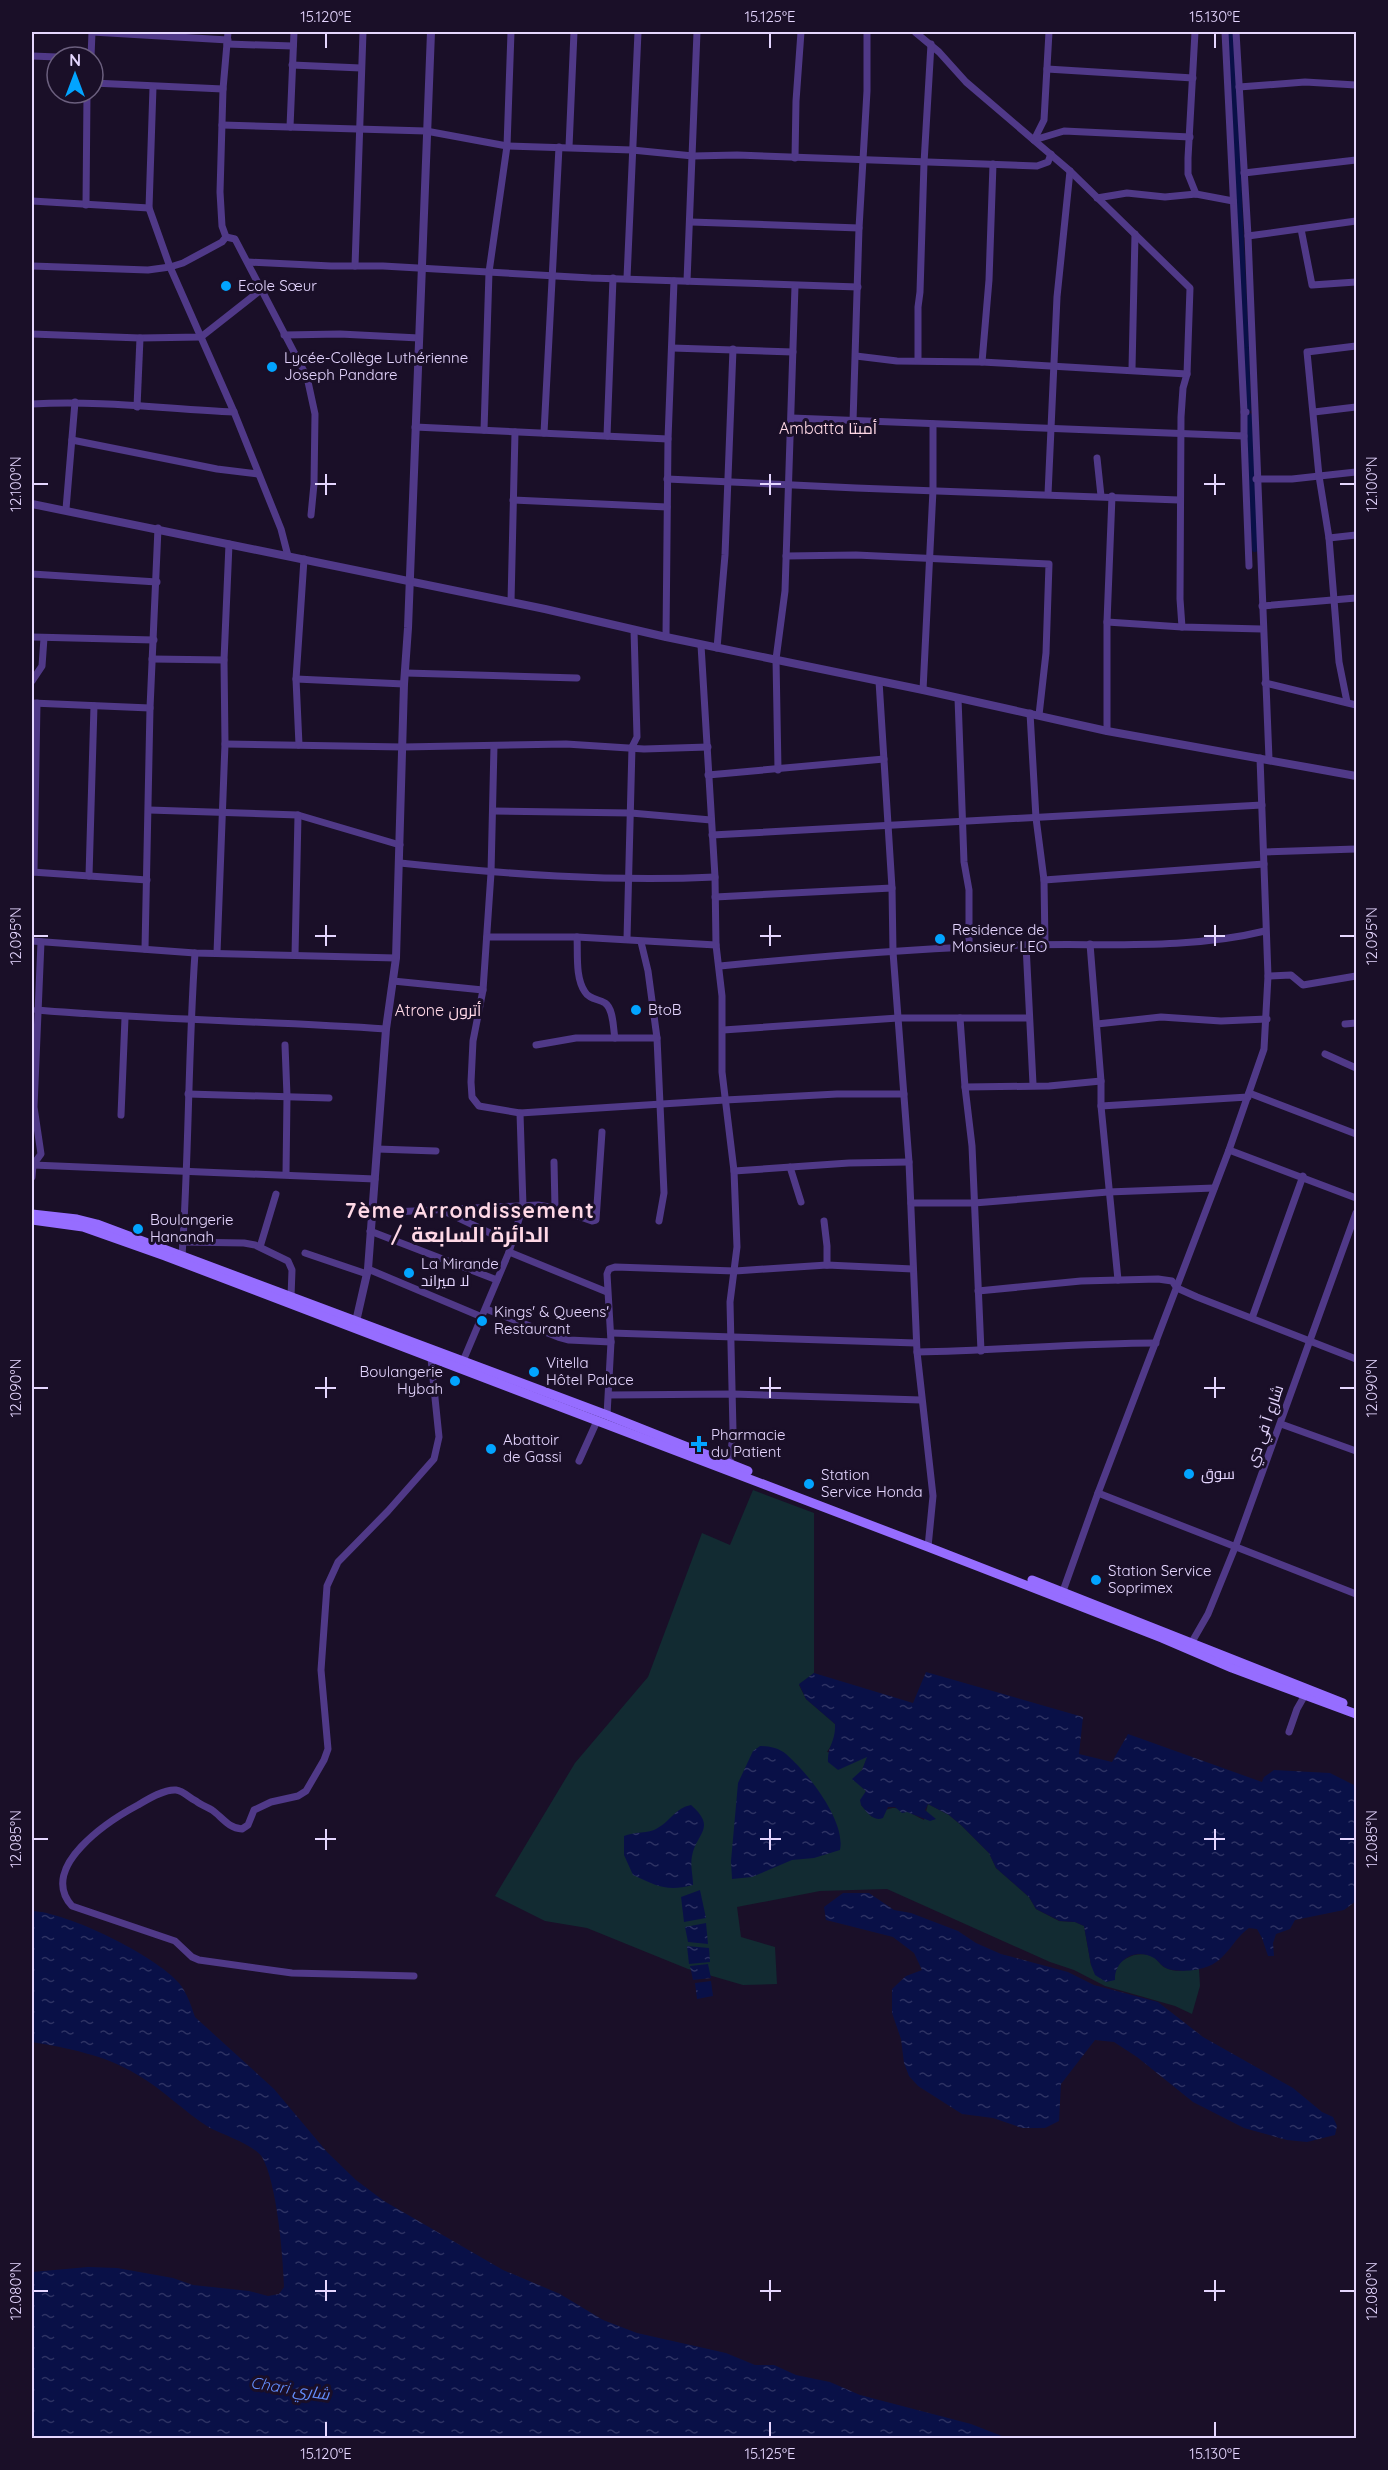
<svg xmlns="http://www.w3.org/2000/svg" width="1388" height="2470" viewBox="0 0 1388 2470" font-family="Quicksand,Cairo,sans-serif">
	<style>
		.grass { fill: #122b32 }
		.water { fill: url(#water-ripples) }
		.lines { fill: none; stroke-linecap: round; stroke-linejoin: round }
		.canal { stroke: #091047; stroke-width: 6 }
		.minor { stroke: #503988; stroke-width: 7 }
		.tertiary { stroke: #503988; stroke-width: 8 }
		.secondary { stroke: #966dff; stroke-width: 9 }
		.ticks { fill: none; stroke: #e5d6ff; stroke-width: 2 }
		.poi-dot { fill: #02a4ff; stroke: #1a0f28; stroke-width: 2 }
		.labels { text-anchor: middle; stroke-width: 6; stroke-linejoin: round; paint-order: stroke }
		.poi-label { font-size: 15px; fill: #e5d6ff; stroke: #1a0f28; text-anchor: start }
		.street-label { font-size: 15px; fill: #e5d6ff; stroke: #1a0f28 }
		.neighbourhood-label { font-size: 16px; fill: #ffd8e6; stroke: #1a0f28 }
		.water-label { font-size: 16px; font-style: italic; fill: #648fff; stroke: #1a0f28 }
		.district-label { font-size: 21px; font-weight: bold; letter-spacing: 1.5px; fill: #ffd8e6; stroke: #1a0f28 }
		.neatline { fill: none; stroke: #e5d6ff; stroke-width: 2 }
		.ticks-label { font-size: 15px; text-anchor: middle; fill: #e5d6ff }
	</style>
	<defs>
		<pattern id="water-ripples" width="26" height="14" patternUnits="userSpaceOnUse" patternTransform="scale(1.5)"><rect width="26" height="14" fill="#091047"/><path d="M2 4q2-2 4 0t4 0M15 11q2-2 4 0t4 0" fill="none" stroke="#2d3263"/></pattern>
	</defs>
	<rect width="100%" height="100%" fill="#1a0f28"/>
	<path class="grass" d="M753,1490l61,23v160l-15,12 7,14 29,25 1,14 -9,14 41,4 -6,14 -1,16 5,5 -5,14 11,12c25,-15 27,-9 52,3l4,-16 21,11 12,10 28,28 7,15 33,29 7,12 23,12 16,1 9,4 7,39 23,4c9,-11 22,-18 38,-13 5,2 8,10 14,12 9,5 23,2 33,1l1,17 -8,28 -17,-8 -70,-20 -31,-16 -24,-8 -163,-73 -67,2 -83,16 4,30 34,10 2,37 -34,1 -55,-16 -101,-41 -42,-7 -50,-25 80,-133 73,-86 54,-144 28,12z"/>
	<g class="water">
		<path d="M926,1672l157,45 -4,37 33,8 16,-28 134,48 2,-5 10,-7 56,3 26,13v115l-12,9 -49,10 -5,9 -14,5 -3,9 1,13h-6l-6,-18 -5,-9 -8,-1c-16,11 -21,30 -40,38 -11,5 -29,6 -41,3 -6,-2 -9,-8 -14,-11 -18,-11 -40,2 -39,22l-9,2 -11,-7 -4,-10 -7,-39 -9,-4 -15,-1 -24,-12 -7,-12 -33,-29 -7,-15 -28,-28 -12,-10 -21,-11 -3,6 11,9 -6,2 -23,-9 -5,1 -7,-6h-7l-5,11c-10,4 -16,-6 -22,-13l-1,-5 6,-9 -14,-12 10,-9 5,-13 -29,13 -10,-8c-1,-15 8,-21 7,-38l-29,-25 -7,-15 15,-11 99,30z"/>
		<path d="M760,1746c9,0 19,2 26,8 22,19 60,67 54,96l-26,8 -22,2 -40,17 -20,2 -1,-18 7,-78 15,-32z"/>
		<path d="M691,1805c26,23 6,27 1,51 -2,9 1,20 1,29 -26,7 -36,1 -60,-10l-9,-20v-19c9,-4 26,-3 32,-7 14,-7 19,-21 35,-24z"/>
		<path d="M700,1890l6,28 -22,4 -3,-25z"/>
		<path d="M843,1893h26l25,17 17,3 47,18 18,12 25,11 67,18 26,13 64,17 45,35 90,51 29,24 11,5 4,9 -2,9 -28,7 -20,-2 -43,-12 -51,-26 -56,-45 -23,-15 -19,-2 -34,44 -2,37 -14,7h-23l-29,-10 -31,-4 -44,-28 -9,-10 -5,-13 -3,-24 -9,-26v-24l14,-13 16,-6 -8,-17 -21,-16 -67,-17 -2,-13z"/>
		<path d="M32,1911c35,1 124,45 147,72 8,10 12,22 16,34l79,72 53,63 29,28 28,21 119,69 57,24 43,26 34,13 89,20 29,12h19l22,10 34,7 30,13 111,29 36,14h-975v-166l56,-5 29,1 56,10 20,7 56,6 19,5 11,-2 5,-7c-1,-31 -7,-104 -22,-130 -8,-12 -38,-22 -52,-29 -26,-16 -47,-39 -74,-54 -31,-19 -69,-26 -104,-32z"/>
		<path d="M706,1923l2,21 -20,-2 -3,-15z"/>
		<path d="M687,1946l22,2 1,14 -21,2z"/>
		<path d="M708,1964l3,14 -18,2 -3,-14z"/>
		<path d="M711,1981l2,15 -16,3 -2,-16z"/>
	</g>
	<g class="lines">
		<g class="canal">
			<path d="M1231,32l15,314"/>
			<path d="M1246,350l2,59"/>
			<path d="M1249,416l6,133"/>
		</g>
		<g class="minor">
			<path d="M92,32l136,8"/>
			<path d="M915,32l24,20 27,30 104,89 120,117 -3,86 -4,14 -2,29 -1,182 2,28"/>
			<path d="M1195,32l-7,126v16l8,20"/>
			<path d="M1225,32l19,380h2"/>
			<path d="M1236,32l12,204 21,523"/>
			<path d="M227,44l66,2"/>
			<path d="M32,56l25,1"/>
			<path d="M91,57l1,-25"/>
			<path d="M292,65l69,3"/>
			<path d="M1047,69l146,9"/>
			<path d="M93,83l130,6"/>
			<path d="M153,87l-4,121 21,59 64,145 47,117 7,27"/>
			<path d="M1239,87l66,-5 51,3"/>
			<path d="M222,125l204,6 81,15 125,4 61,6 44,-1 300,11 11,-4 3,-8"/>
			<path d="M290,127l4,-95"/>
			<path d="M1034,140l30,-9 126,6"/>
			<path d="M1034,140l10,-20 5,-88"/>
			<path d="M569,147l5,-115"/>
			<path d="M795,158l1,-57 5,-69"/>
			<path d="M1244,173l112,-13"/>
			<path d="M1097,198l30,-5 38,4 31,-3 37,7"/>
			<path d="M32,201l117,7"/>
			<path d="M86,205l1,-112"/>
			<path d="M691,222l168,6"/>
			<path d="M1301,229l11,56 44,-3"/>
			<path d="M1248,236l108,-15"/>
			<path d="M226,237l9,2 72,138 8,37 -1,70 -3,31"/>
			<path d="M226,237l-4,-11 -2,-34 3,-103 5,-57"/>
			<path d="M248,262l83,4h52l208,12 267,9"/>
			<path d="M32,266l116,4 22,-3 13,-4 39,-21 4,-5"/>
			<path d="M355,266l8,-234"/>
			<path d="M627,278l11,-246"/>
			<path d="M687,281l10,-249"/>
			<path d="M32,334l108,4 61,-1 61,-48"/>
			<path d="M284,335l56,-1 79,4"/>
			<path d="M672,348l121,4"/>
			<path d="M856,356l41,5 85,1 205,12"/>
			<path d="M918,360v-53l2,-15 4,-129 7,-119"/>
			<path d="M982,362l7,-82 4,-116"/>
			<path d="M1132,369l3,-135"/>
			<path d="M32,404c67,-4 135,5 202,8"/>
			<path d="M137,407l3,-69"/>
			<path d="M1314,412l42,-5"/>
			<path d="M792,418l452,18v-24"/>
			<path d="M853,422l6,-194 8,-137v-59"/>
			<path d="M415,427l253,12"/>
			<path d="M484,430l5,-158 18,-126 4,-114"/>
			<path d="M544,433l15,-286"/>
			<path d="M607,436l6,-158"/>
			<path d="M1244,436l5,130"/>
			<path d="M72,440l145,29 41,5"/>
			<path d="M1097,458l4,38"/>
			<path d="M667,479l189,9 323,12"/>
			<path d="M1256,479h36l64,-7"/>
			<path d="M1048,494l9,-197 13,-126"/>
			<path d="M513,500l154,7"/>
			<path d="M66,509l9,-107"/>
			<path d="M1329,538l27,-3"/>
			<path d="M786,556l70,-1 193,9 -3,89 -7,62"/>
			<path d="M32,574l125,8"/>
			<path d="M511,602l4,-170"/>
			<path d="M1262,606l94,-8"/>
			<path d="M1107,622l75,5 80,2"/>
			<path d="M32,637l122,3"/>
			<path d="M666,637l2,-198 6,-158"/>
			<path d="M701,645l14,232 1,68 6,51v76l12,99 3,76 -7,55 3,129 -3,33"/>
			<path d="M717,648l8,-93 8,-206"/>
			<path d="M152,659l72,1"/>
			<path d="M406,673l171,5"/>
			<path d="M296,679l108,5"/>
			<path d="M32,681l10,-15 2,-28"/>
			<path d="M879,681l13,207 1,64 16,210 8,190 16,144 -5,51"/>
			<path d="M1265,683l91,22"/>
			<path d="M923,690l10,-200v-66"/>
			<path d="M958,698l6,164 5,28v56"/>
			<path d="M1347,702l-8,-40 -10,-124 -10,-62 -12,-124 49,-6"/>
			<path d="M32,703l118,5"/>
			<path d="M1030,713l6,105 8,62 1,65"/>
			<path d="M1107,731v-109l5,-126"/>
			<path d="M225,744l178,3 163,-3 78,5 64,-2"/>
			<path d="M299,745l-3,-66 8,-120"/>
			<path d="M494,746l-3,127 -8,117 -10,51 -2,41 1,15 7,9 41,7 205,-13 112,-6h67"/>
			<path d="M778,770l-2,-111 9,-68 10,-305"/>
			<path d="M708,775l176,-16"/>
			<path d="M149,810l149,5 102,30"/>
			<path d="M493,811l138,2 80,7"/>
			<path d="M712,835l550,-30"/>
			<path d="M1264,852l92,-3"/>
			<path d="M400,863c104,11 210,19 315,14"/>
			<path d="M32,872l115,8"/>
			<path d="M34,872l3,-169"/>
			<path d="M89,876l5,-170"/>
			<path d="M1044,880l220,-16"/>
			<path d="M715,897l177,-9"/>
			<path d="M487,937h90l139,8"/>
			<path d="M577,937c1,16 -2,41 8,55 4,7 13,7 20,11 9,6 8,26 10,35"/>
			<path d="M627,939l5,-192 5,-10 -3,-107"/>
			<path d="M32,941l163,12 201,5"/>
			<path d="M641,942l7,29 9,67 7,155 -5,28"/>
			<path d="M1090,944l11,137v25l17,174"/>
			<path d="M1026,945l7,139"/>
			<path d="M145,949l5,-241 8,-180"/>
			<path d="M217,953l8,-209 -1,-84 5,-116"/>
			<path d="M295,955l3,-140"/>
			<path d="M720,966c101,-10 203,-19 305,-21 79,-2 162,5 240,-14"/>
			<path d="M1268,976l23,-1 12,10 53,-9"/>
			<path d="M393,981l90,9"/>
			<path d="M37,1010c117,10 233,11 349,19"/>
			<path d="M960,1018l5,69 7,59 9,205"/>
			<path d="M1097,1024l64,-7 60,4 46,-2"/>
			<path d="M1345,1024l11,-1"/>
			<path d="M723,1030l175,-12h130"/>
			<path d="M285,1045l2,51 -1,78"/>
			<path d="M536,1045l40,-7h81"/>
			<path d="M1325,1054l31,14"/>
			<path d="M965,1087l84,-1 52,-5"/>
			<path d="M1249,1093l107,41"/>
			<path d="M188,1094l141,4"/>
			<path d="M1101,1106l147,-9"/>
			<path d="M121,1115l4,-97"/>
			<path d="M377,1149l59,2"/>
			<path d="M1229,1150l127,48"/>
			<path d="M554,1162l1,46"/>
			<path d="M33,1165l342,14"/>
			<path d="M790,1167l11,35"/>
			<path d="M734,1171l115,-8 60,-1"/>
			<path d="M32,1177l1,-12 8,-11 -7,-47 7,-165"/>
			<path d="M911,1203h63l134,-11 106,-4"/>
			<path d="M444,1211l67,32"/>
			<path d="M373,1213l165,-8 17,3 37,13 4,-1 6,-88"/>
			<path d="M824,1221l3,25v19"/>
			<path d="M370,1231l127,49"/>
			<path d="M183,1242l61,1 11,2 33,16 4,9 -1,27"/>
			<path d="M260,1247l16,-53"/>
			<path d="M509,1252l98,40"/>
			<path d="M305,1253l62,21"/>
			<path d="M182,1256c7,-101 6,-202 13,-303"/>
			<path d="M368,1269l114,48"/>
			<path d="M978,1291l103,-10 77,-2 14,2 5,7 20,9 159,62"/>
			<path d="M486,1309l72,28 11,3 42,2"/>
			<path d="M1252,1318l51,-142"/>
			<path d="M611,1333l305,10"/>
			<path d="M917,1352c80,-1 159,-9 239,-9"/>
			<path d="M463,1361l46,-109 14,-46 -3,-93"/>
			<path d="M609,1395l124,-1 188,6"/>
			<path d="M607,1415l4,-73 -4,-68 2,-5 6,-2 120,4 92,-6 86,4"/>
			<path d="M1281,1424l75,27"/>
			<path d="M579,1461l18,-40"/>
			<path d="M1098,1493l258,101"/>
			<path d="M1063,1591l35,-98 131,-343 35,-101 4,-73 -8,-218"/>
			<path d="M1189,1647l19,-33 28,-69 120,-332"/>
			<path d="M1289,1732l8,-23 8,-14"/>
			<path d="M414,1976l-122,-3 -93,-13 -7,-3 -17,-16 -103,-35c-35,-39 38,-86 66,-101 10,-6 26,-16 38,-15 8,1 13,8 20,11 5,4 11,6 16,9 10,7 16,18 30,19l6,-4 6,-15 17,-8 27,-6 8,-5 18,-31 4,-11 -7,-79 6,-84 11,-24 50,-51 46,-52 5,-22 -8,-78"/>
		</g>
		<g class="tertiary">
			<path d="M32,504l513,105 121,28 257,53 184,41 249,45"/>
			<path d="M355,1326l13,-57 18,-240 10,-71 8,-274 4,-56 23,-596"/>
		</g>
		<g class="secondary">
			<path d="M32,1214l45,5 20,5 510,191 141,56"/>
			<path d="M32,1220l51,7 82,29 763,291 234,91 70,30 124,46"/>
			<path d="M1032,1580l311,123"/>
		</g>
	</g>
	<path class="ticks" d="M326,33v15M770,33v15M1215,33v15M326,474v21M770,474v21M1215,474v21M33,484h15M315,484h21M760,484h21M1204,484h21M1340,484h15M326,925v21M770,925v21M1215,925v21M33,936h15M315,936h21M760,936h21M1204,936h21M1340,936h15M326,1377v21M770,1377v21M1215,1377v21M33,1388h15M315,1388h21M760,1388h21M1204,1388h21M1340,1388h15M326,1829v21M770,1829v21M1215,1829v21M33,1839h15M315,1839h21M760,1839h21M1204,1839h21M1340,1839h15M326,2280v21M770,2280v21M1215,2280v21M33,2291h15M315,2291h21M760,2291h21M1204,2291h21M1340,2291h15M326,2422v15M770,2422v15M1215,2422v15"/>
	<g class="poi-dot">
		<circle cx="226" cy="286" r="6"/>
		<circle cx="272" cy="367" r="6"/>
		<circle cx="940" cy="939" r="6"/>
		<circle cx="636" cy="1010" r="6"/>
		<circle cx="138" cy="1229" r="6"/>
		<circle cx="409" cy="1273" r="6"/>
		<circle cx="482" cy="1321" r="6"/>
		<circle cx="534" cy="1372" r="6"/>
		<circle cx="455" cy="1381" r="6"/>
		<path d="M696 1435h6v6h6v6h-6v6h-6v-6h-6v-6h6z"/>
		<circle cx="491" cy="1449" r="6"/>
		<circle cx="1189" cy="1474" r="6"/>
		<circle cx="809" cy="1484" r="6"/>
		<circle cx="1096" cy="1580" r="6"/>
	</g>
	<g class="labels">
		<g class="poi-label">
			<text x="238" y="291">Ecole Sœur</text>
			<text x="284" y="363">Lycée-Collège Luthérienne<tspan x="284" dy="17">Joseph Pandare</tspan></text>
			<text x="952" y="935">Residence de<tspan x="952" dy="17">Monsieur LEO</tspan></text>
			<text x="648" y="1015">BtoB</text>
			<text x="150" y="1225">Boulangerie<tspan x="150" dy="17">Hananah</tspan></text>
			<text x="421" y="1269">La Mirande<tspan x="421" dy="17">لا ميراند</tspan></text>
			<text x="494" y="1317">Kings' &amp; Queens'<tspan x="494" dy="17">Restaurant</tspan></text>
			<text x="546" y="1368">Vitella<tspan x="546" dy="17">Hôtel Palace</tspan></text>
			<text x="443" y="1377" text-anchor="end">Boulangerie<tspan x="443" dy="17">Hybah</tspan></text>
			<text x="711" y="1440">Pharmacie<tspan x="711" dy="17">du Patient</tspan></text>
			<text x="503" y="1445">Abattoir<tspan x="503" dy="17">de Gassi</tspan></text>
			<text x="1201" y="1479">سوق</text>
			<text x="821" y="1480">Station<tspan x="821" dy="17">Service Honda</tspan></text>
			<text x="1108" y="1576">Station Service<tspan x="1108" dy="17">Soprimex</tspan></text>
		</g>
		<g class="street-label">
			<text transform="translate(1265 1426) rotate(-71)" y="5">شارع آ في دي</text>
		</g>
		<g class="neighbourhood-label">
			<text x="828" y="434">Ambatta أمبتا</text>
			<text x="438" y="1016">Atrone أترون</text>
		</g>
		<g class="water-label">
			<text transform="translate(290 2388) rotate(9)" y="6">Chari شاري</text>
		</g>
		<g class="district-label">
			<text x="470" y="1218">7ème Arrondissement<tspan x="470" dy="24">/ الدائرة السابعة</tspan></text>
		</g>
	</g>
	<rect width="1388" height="2470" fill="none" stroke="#1a0f28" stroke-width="66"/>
	<g transform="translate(75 75)"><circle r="28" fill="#1a0f28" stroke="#6b5f7e" stroke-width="1.5"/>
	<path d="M0-4.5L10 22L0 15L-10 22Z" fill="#02a4ff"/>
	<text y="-9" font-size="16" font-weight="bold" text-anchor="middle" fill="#e5d6ff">N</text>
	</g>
	<rect x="33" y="33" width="1322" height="2404" class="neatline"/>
	<g class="ticks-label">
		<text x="326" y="22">15.120°E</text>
		<text x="770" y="22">15.125°E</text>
		<text x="1215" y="22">15.130°E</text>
		<text transform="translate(16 484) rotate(-90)" y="5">12.100°N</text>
		<text transform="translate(1372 484) rotate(-90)" y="5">12.100°N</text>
		<text transform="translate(16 936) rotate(-90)" y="5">12.095°N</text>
		<text transform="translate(1372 936) rotate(-90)" y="5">12.095°N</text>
		<text transform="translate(16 1388) rotate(-90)" y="5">12.090°N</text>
		<text transform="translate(1372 1388) rotate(-90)" y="5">12.090°N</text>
		<text transform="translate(16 1839) rotate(-90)" y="5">12.085°N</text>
		<text transform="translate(1372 1839) rotate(-90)" y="5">12.085°N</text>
		<text transform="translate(16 2291) rotate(-90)" y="5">12.080°N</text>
		<text transform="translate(1372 2291) rotate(-90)" y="5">12.080°N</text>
		<text x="326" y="2459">15.120°E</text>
		<text x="770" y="2459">15.125°E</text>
		<text x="1215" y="2459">15.130°E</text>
	</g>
</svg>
